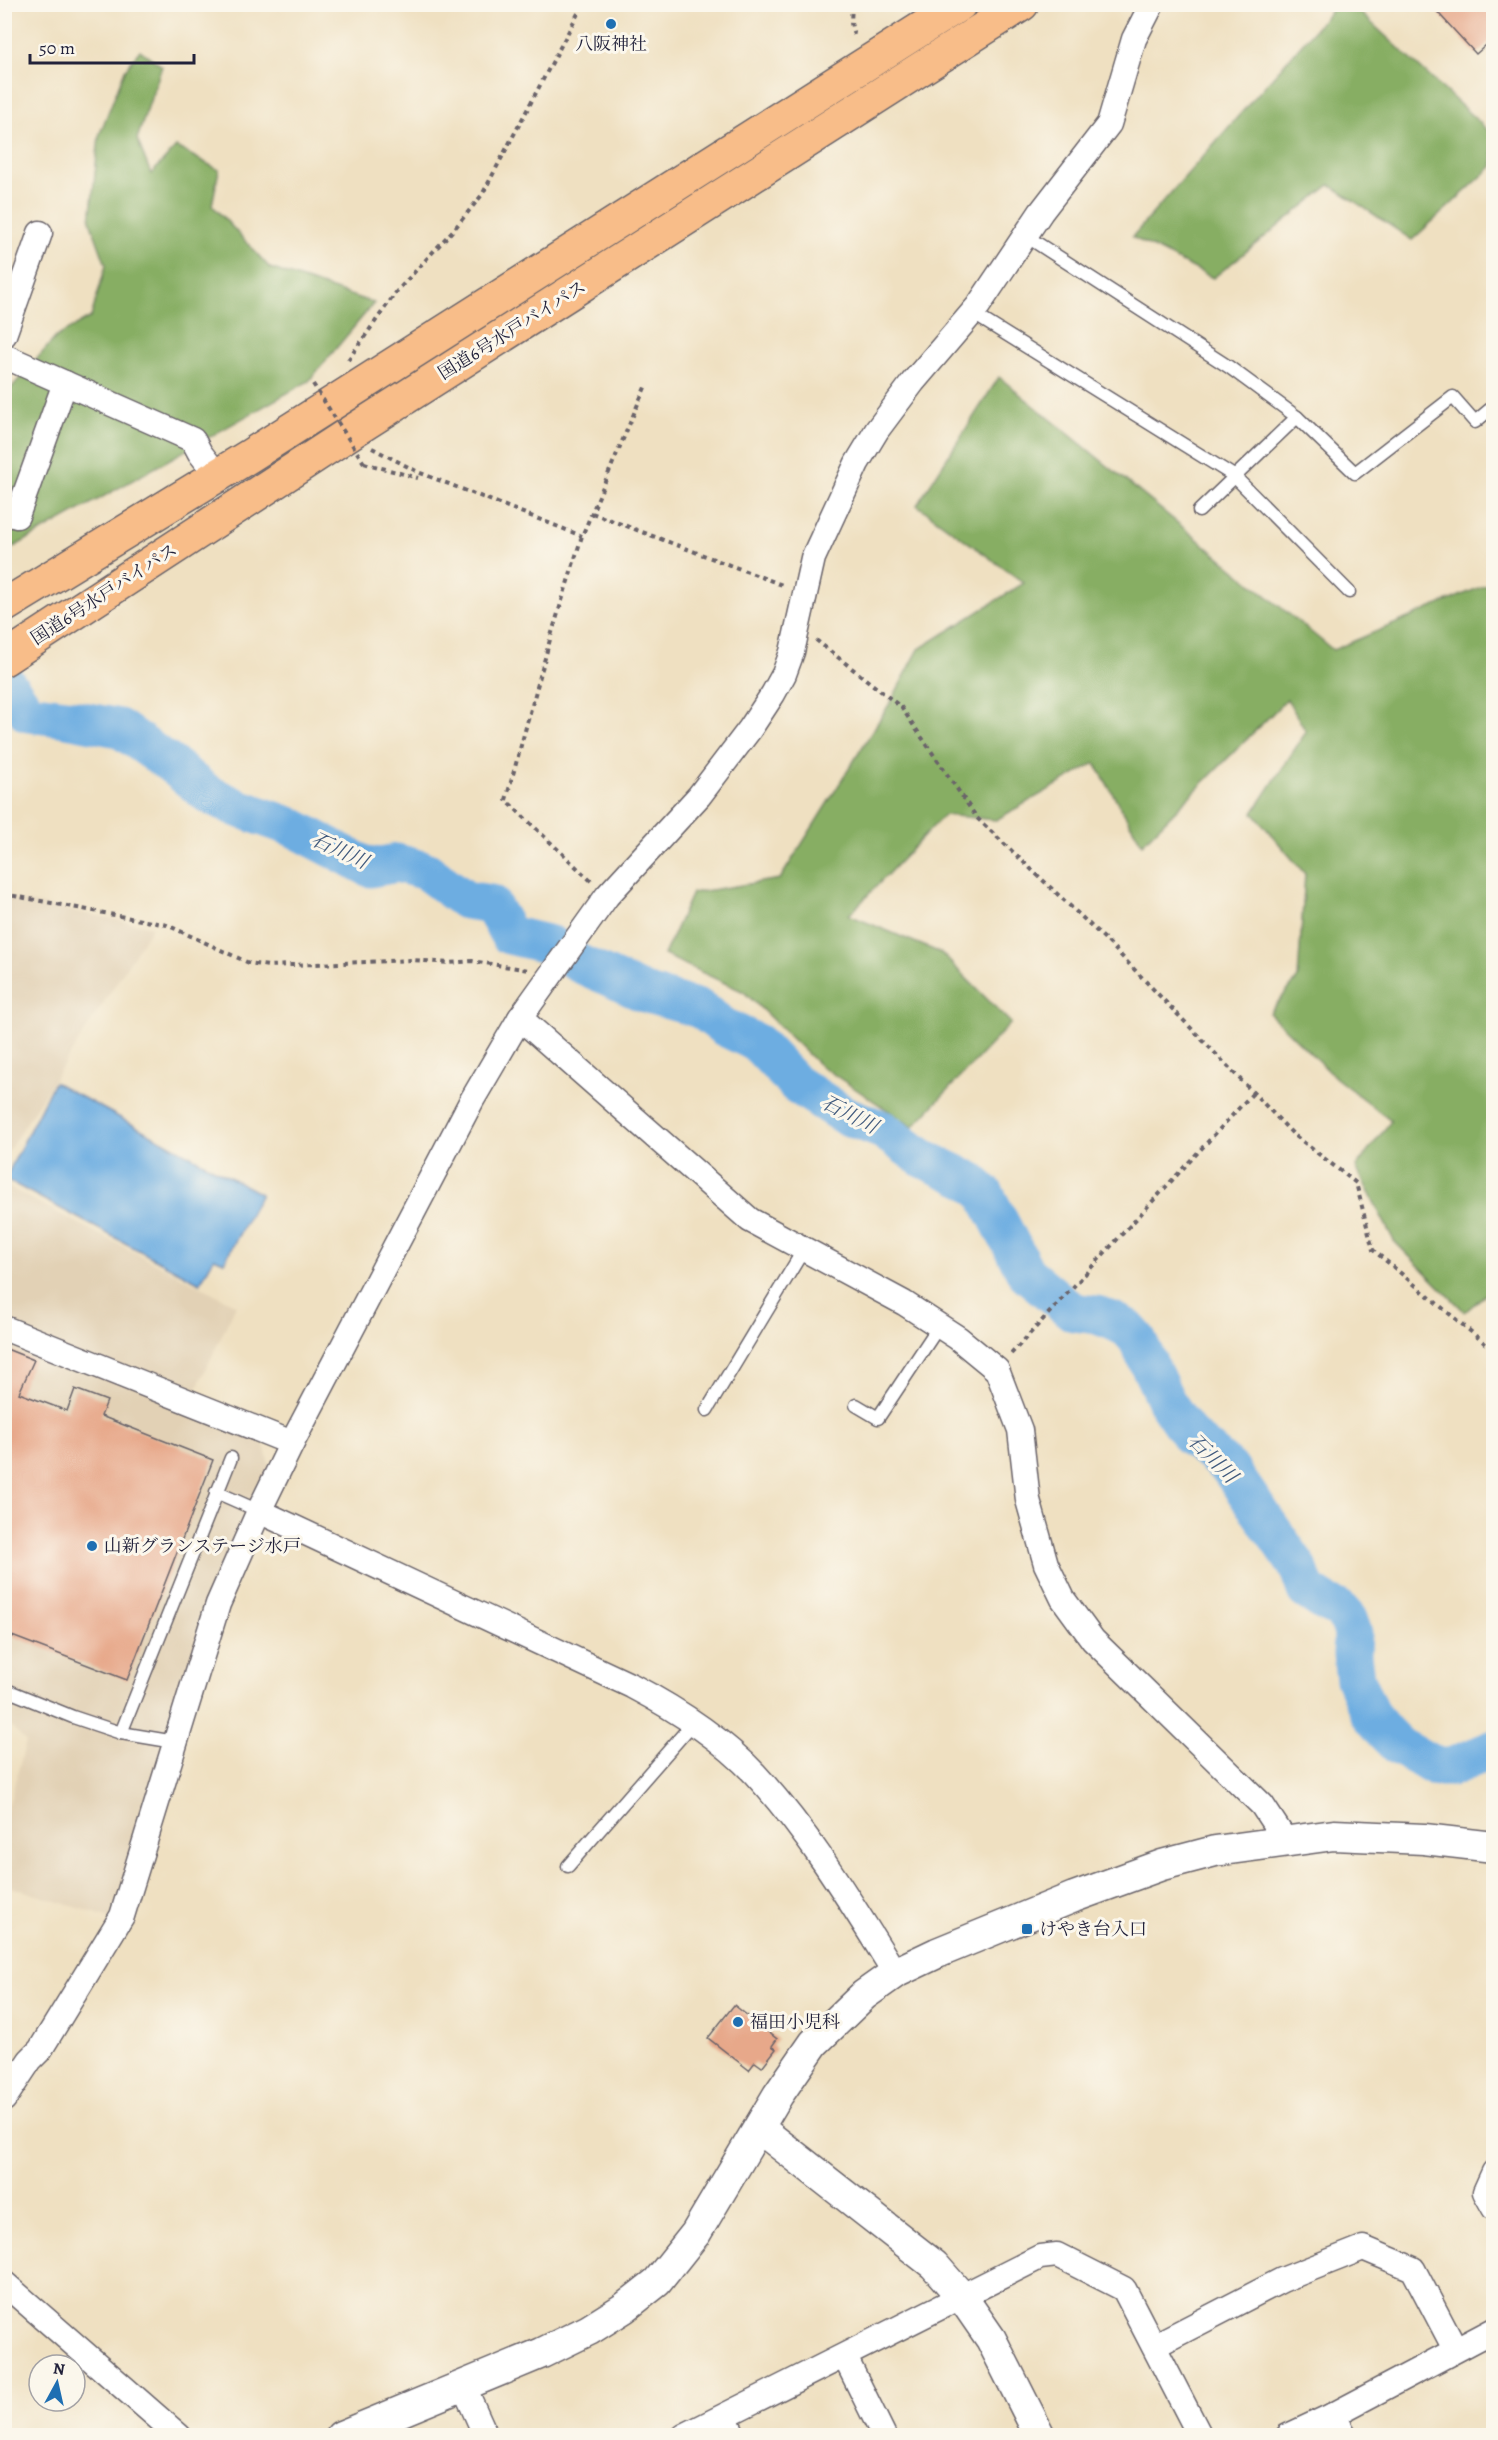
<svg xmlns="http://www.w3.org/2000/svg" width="1498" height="2440" viewBox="0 0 1498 2440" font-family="Alegreya,'Noto Serif JP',serif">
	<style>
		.built { fill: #e2d1b5 }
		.forest { fill: #87ae63; stroke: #54684f; stroke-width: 1.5 }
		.water { fill: #6dade1; stroke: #48688e; stroke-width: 1.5 }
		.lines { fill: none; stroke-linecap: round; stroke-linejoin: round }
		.river { stroke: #6dade1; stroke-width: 39 }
		.building { fill: #e7a88a }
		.service-casing { stroke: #6a646a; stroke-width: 15 }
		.minor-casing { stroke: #6a646a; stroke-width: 27 }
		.tertiary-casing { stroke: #6a646a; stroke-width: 33 }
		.trunk-casing { stroke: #6a646a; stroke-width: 36 }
		.path { stroke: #6a646a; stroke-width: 4; stroke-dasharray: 4.5 4.5; stroke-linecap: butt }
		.service { stroke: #fff; stroke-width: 12 }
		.minor { stroke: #fff; stroke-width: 24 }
		.tertiary { stroke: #fff; stroke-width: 30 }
		.trunk { stroke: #f8bd89; stroke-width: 33 }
		.path-bridge { stroke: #6a646a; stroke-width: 4; stroke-dasharray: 4.5 4.5; stroke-linecap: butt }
		.poi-dot { fill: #1f6fb2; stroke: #fbf7ec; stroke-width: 2 }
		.labels { text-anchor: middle; stroke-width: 6; stroke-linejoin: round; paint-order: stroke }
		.poi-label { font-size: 18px; fill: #22223b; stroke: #fbf7ec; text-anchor: start }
		.street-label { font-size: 18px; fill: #22223b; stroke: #fbf7ec }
		.water-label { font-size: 20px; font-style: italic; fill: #405a7d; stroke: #fbf7ec }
	</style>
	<rect width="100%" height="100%" fill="#fbf7ec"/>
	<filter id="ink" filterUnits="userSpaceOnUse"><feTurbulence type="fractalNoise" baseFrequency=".0167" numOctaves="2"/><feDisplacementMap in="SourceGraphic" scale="12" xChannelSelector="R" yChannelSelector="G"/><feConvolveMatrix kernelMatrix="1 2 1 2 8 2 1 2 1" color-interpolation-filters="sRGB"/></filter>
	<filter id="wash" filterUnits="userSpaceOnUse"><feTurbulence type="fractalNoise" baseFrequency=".008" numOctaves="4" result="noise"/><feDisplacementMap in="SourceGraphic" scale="24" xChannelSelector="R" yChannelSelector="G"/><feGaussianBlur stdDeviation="1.35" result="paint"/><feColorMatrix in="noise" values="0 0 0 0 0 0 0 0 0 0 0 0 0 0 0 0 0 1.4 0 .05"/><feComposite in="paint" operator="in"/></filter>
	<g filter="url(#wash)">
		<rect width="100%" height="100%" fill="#efe0c1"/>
		<g class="built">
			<path d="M5,897l147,30 -147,229 -1,-259z"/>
			<path d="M4,1185l232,120 -49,104 75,28 8,31 -160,450 -105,-33v-67l21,-76 -22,-22z"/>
		</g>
		<g class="forest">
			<path d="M1336,5h16l141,130v31l-81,74 -82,-55 -117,93 -81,-41z"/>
			<path d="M140,50l22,16 -25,73 14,35 25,-27 43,23 -7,35 58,63 104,35 -65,78 -304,171v-157l51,-58 35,-20 15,-52 -16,-44 9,-85 26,-66z"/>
			<path d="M999,377l334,273 157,-67 3,1 1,703 -29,25 -71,-71 -38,-74 35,-46 -55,-43 -67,-65 29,-35 7,-104 -52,-61 53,-81 -19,-33 -145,145 -47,-81 -99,57 -52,-5 -95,100 92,38 70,70 -98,104 -95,-63 -74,-72 -80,-37 28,-62 88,-14 110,-176 29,-54 105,-66 -107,-78z"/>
		</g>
		<path class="water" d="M54,1082l207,112 -37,68 -10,-4 -14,25 -195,-104z"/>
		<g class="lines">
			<path class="river" d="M4,680l24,33 39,5 52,10 53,37 36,29 30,14 54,19 78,41 27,-5 29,8 39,29 26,4 18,31 42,10 27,18 66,30 56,16 24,18 33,16 39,41 48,31 39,15 39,28 49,23 14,13 41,79 47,39 24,3 16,6 14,7 10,11 29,62 24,35 39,32 69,99 8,23 18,12 15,7 9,10 5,14 -1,22 3,24 15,35 15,18 15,15 37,20h14l43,-18"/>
		</g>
		<g id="blocks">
			<g class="building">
				<path d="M1430,4h64v34l-18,16z"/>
				<path d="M4,1348l30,12 -15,33 48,18 8,-22 32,12 -6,15 112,44 -86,220 -123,-47z"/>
				<path d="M734,2005l43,34 -5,7 4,3 -14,18 -7,-5 -6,8 -41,-32z"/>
			</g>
		</g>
	</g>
	<g filter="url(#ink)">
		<use href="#blocks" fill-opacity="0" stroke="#6a646a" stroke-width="1.5"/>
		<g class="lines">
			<g class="service-casing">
				<g id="service">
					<path d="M1026,236l203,131 68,50"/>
					<path d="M972,313l262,163 115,116"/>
					<path d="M1199,511l98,-94 58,56 98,-76 22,25 19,-16"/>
					<path d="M856,1405l22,13 61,-92"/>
					<path d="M707,1410l97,-161"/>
					<path d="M216,1492l43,19"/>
					<path d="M4,1689l69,28 48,16 54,9"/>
					<path d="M121,1733l110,-275"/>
					<path d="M568,1866l126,-144"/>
				</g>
			</g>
			<g class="minor-casing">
				<g id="minor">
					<path d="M4,335l36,-102"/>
					<path d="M4,356l189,84 7,13 18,23"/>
					<path d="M4,512l13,4 48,-133"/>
					<path d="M520,1018l230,202 154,83 54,35 39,32 23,60 8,70 18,64 17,35 30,41 169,165 23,35"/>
					<path d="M4,1328l288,115"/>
					<path d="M259,1511l373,175c44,23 88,51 123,88 55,60 97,130 140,199"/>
					<path d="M4,2099l26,-39 10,-10 82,-134 96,-312 41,-93 33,-68 180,-343 48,-82 87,-122 92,-100 51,-67 23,-35 11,-20 8,-22 21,-94 44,-95 20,-33 36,-48 65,-76 63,-94 68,-88 25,-85 18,-35"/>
					<path d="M1494,2172l-9,20 9,16"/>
					<path d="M4,2283l175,153"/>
					<path d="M1154,2346l128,-66 81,-32 50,21 42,80"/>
					<path d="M845,2357l39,79"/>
					<path d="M464,2387l22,49"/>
					<path d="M1333,2415l12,21"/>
					<path d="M724,2417l10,19"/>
					<path d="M684,2436l356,-179 17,-2 67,34 76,147"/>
					<path d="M1288,2436l45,-21 161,-85"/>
				</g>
			</g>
			<g class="tertiary-casing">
				<g id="tertiary">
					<path d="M759,2128l175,137 28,32 29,42 49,97"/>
					<path d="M341,2436l201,-83 47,-23 35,-22 33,-26 39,-49 82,-138 36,-52 50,-48 31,-22 42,-20 137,-56 88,-32 53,-14 119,-16 90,4 70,8"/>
				</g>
			</g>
			<g class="trunk-casing">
				<g id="trunk">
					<path d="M4,606l247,-151 709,-451"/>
					<path d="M4,659l349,-228 669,-427"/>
				</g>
			</g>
			<g class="path">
				<path d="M852,4l-1,19 4,16"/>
				<path d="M348,360l49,-69 58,-63 27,-33 101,-191"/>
				<path d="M372,448l46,24 164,64"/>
				<path d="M364,463l54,15"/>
				<path d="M592,513l193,73"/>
				<path d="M816,640l85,67 76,111 127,120 189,196 63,49 17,67 121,101"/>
				<path d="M591,881l-85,-81 45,-164 31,-100 64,-151"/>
				<path d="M4,894l163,31 82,38 19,3 145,-6 36,3 23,-2 57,9"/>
				<path d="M1011,1354l242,-261"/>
			</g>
			<use href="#service" class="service"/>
			<use href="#minor" class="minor"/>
			<use href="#tertiary" class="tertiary"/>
			<use href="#trunk" class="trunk"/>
			<path class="path-bridge" d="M313,384l51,79"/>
		</g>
	</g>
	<g class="poi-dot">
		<circle cx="611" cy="24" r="6"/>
		<circle cx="92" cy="1546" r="6"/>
		<rect x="1021" y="1923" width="12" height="12" rx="3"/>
		<circle cx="738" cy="2022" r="6"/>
	</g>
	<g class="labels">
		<g class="poi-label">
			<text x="611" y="50" text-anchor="middle">八阪神社</text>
			<text x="104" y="1552">山新グランステージ水戸</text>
			<text x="1039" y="1935">けやき台入口</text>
			<text x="750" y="2028">福田小児科</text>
		</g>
		<g class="street-label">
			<text transform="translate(512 330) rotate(-32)" y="6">国道6号水戸バイパス</text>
			<text transform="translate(104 594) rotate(-33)" y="6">国道6号水戸バイパス</text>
		</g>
		<g class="water-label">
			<text transform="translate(340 850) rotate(25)" y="7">石川川</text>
			<text transform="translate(850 1114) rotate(27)" y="7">石川川</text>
			<text transform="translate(1213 1458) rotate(45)" y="7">石川川</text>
		</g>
	</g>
	<rect width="1498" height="2440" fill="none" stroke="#fbf7ec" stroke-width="24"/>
	<g transform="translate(57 2383) rotate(8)"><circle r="28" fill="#fbf7ec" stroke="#a4a2a5" stroke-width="1.5"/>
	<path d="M0-4.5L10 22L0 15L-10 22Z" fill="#1f6fb2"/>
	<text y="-9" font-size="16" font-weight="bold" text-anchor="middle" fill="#22223b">N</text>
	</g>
	<path d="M30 54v9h164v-9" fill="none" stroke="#22223b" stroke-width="3"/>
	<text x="39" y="54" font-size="18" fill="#22223b" stroke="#fbf7ec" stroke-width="4.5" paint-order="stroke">50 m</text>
</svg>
